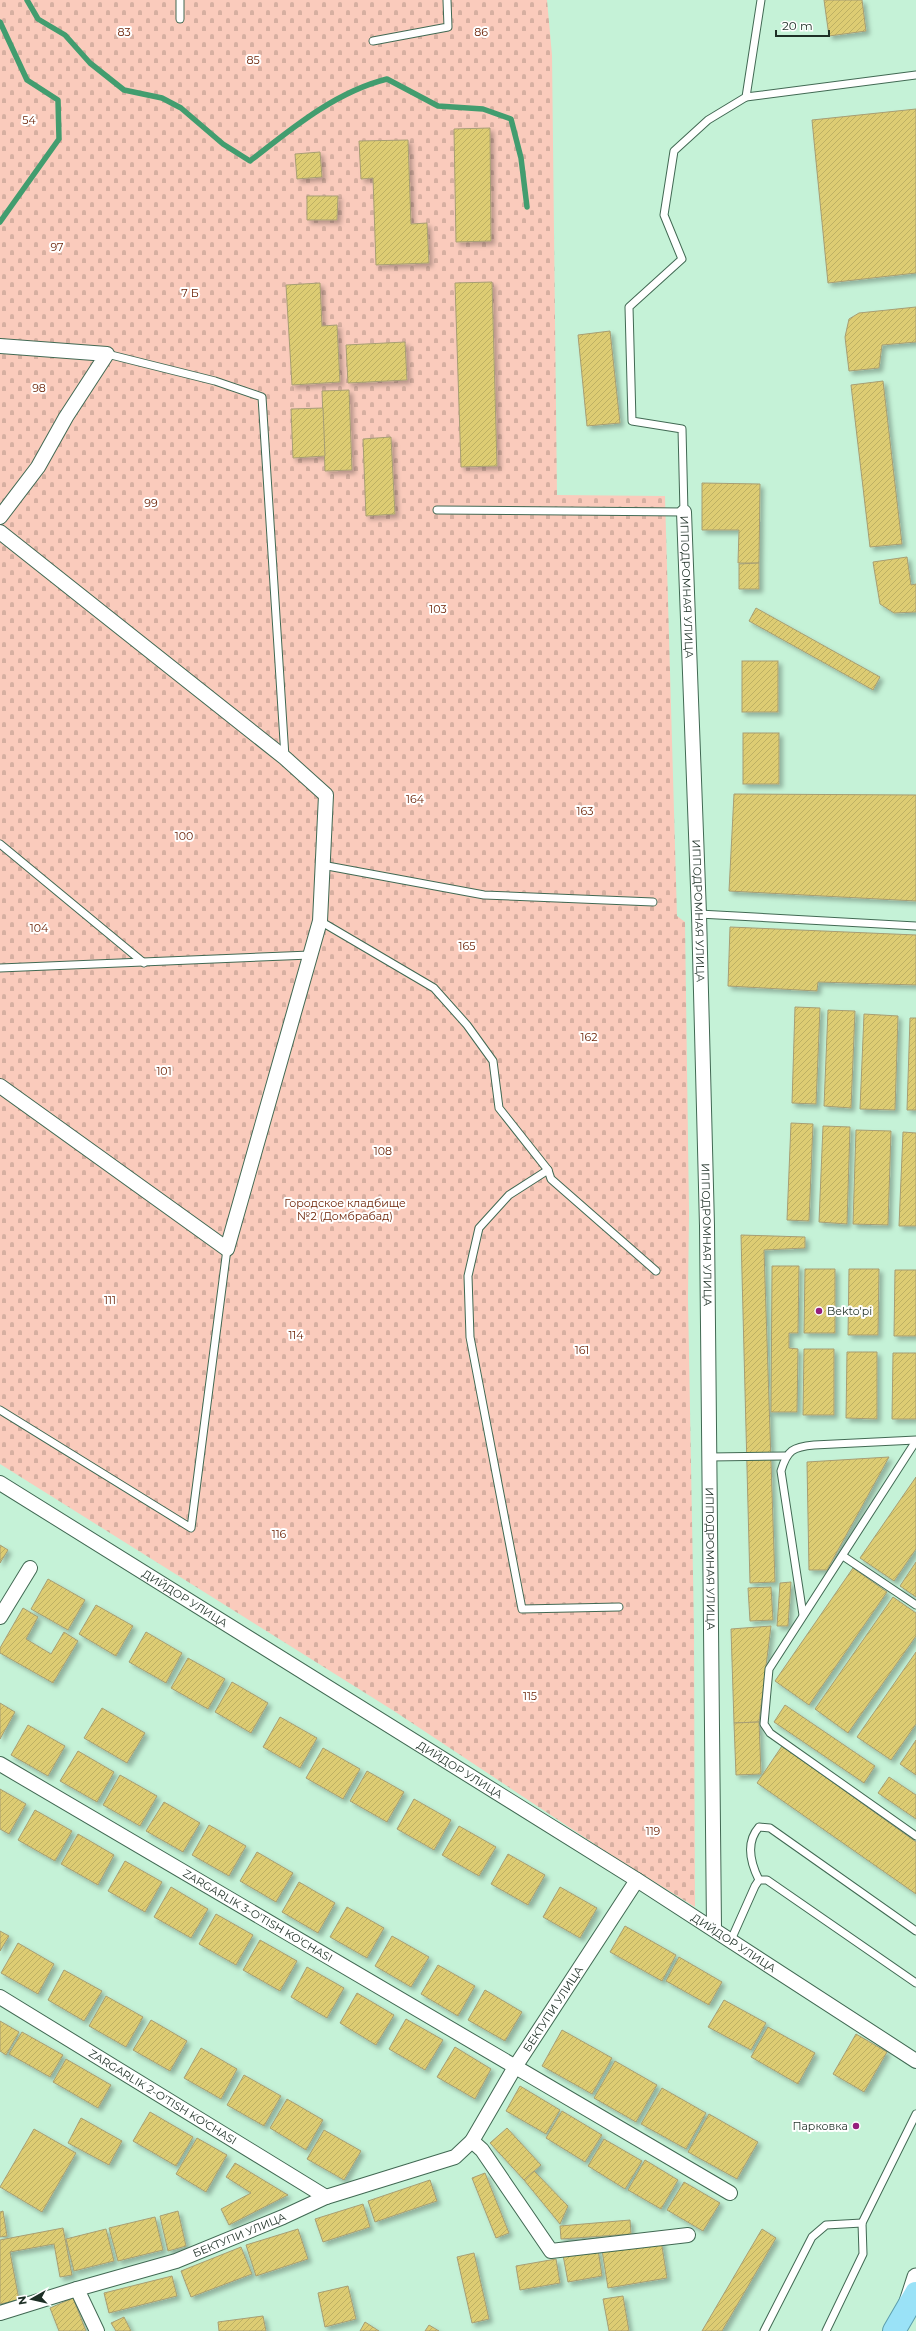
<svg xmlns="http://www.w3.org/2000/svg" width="916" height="2331" viewBox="0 0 916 2331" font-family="Montserrat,sans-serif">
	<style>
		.cemetery { fill: url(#cemetery-stones) }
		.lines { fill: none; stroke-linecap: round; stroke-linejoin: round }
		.stream { stroke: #429d6f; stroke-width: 5.5 }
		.building { fill: url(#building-hatch); stroke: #a79e74; filter: url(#shadow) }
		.service-casing { stroke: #416953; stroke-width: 9 }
		.minor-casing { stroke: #416953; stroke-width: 16 }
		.tertiary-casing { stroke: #416953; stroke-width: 19 }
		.trunk-casing { stroke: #5d9eac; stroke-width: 24 }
		.service { stroke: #fff; stroke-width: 7 }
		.minor { stroke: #fff; stroke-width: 14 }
		.tertiary { stroke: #fff; stroke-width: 17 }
		.trunk { stroke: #9ae2f7; stroke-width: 22 }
		.poi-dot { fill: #951f7c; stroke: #fff; stroke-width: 1.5 }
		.labels { text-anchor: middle; stroke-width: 4; stroke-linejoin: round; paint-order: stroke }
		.park-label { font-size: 11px; fill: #691e00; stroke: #fff }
		.street-label { font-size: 11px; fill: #1d2f25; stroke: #fff }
		.poi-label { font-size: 11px; fill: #1d2f25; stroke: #fff; text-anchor: start }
	</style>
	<defs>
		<pattern id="cemetery-stones" width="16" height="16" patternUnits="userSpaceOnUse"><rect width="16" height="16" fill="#facbbc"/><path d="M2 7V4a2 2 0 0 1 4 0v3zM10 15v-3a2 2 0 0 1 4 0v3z" fill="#d6afa1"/></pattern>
		<pattern id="building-hatch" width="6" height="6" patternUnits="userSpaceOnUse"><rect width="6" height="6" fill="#ddcc73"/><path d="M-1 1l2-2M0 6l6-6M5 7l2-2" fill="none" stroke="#bdb063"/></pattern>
		<filter id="shadow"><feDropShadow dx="3.5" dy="3.5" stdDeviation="2" flood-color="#0004"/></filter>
	</defs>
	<rect width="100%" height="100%" fill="#c5f2d7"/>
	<path class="cemetery" d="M0,0h547l5,55 5,440 108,1 12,420 8,6 4,289 -1,88 6,331 1,277 -87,-54 -214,-142 -394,-247z"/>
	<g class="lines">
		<g class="stream">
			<path d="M27,0l11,19 27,16 25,28 34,27 38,8 19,10 42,36 27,17c41,-32 85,-69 137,-82l51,27 45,3 28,10 10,39 6,49"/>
			<path d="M0,22l27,58 31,20 1,39 -59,83"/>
		</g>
	</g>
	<g class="building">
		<path d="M824,0h38l4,31 -37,5z"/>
		<path d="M916,109v164l-88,10 -16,-163z"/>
		<path d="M490,128l1,113 -35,1 -2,-113z"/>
		<path d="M408,140l3,84 16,-1 2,40 -53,2 -3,-87 -12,1 -2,-38z"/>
		<path d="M320,152l2,25 -25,2 -2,-25z"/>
		<path d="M307,196h31l-1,24h-30z"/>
		<path d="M492,282l5,184 -36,1 -6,-184z"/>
		<path d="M320,283l2,43 15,-1 3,57 -48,3 -6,-100z"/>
		<path d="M916,307v35l-34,3 -3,23 -30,3 -4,-34 4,-18 10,-6z"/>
		<path d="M610,331l10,92 -33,3 -9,-91z"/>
		<path d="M405,342l2,38 -59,3 -2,-38z"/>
		<path d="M883,381l19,163 -32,3 -19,-162z"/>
		<path d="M349,390l3,80 -27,1 -3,-80z"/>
		<path d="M323,408l2,48 -32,2 -2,-49z"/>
		<path d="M391,437l4,77 -29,2 -3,-77z"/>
		<path d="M702,483l58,1 -1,79h-21l1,-33h-37z"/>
		<path d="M907,557l4,28 5,-1v28l-22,1 -14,-9 -7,-42z"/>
		<path d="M759,563v26h-20v-25z"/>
		<path d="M756,608l124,69 -7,13 -124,-69z"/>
		<rect x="742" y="661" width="36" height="51"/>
		<rect x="743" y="733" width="36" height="51"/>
		<path d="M734,794l182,1v106l-187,-10z"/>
		<path d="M730,927l186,8v50l-98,-3 -1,9 -89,-5z"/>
		<path d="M795,1007l25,1 -4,96 -24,-1z"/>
		<path d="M828,1010l27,1 -4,97 -27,-2z"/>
		<path d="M864,1014l34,2 -3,94 -35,-1z"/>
		<path d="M910,1018h6v92h-9z"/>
		<path d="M791,1123l22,1 -4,97 -22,-1z"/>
		<path d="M823,1126l27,1 -3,97 -28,-2z"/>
		<path d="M856,1130l35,1 -3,94 -35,-1z"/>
		<path d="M903,1132l13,1v93h-17z"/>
		<path d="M741,1235l64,2v11l-41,2 11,332 -25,1z"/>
		<path d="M772,1266h27l-1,67h-9v15l9,1 -1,63h-26z"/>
		<path d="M805,1269h30v64h-31z"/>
		<path d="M849,1269h30l-1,66h-30z"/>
		<path d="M895,1270h21v66h-22z"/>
		<path d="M804,1349h30v66h-31z"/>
		<path d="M847,1352h30v67l-31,-1z"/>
		<path d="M893,1353h23v66h-24z"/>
		<path d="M889,1457l-62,113h-18l-2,-108z"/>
		<path d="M916,1477v72l-22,32 -34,-23z"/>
		<path d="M0,1545l8,5 -8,13z"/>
		<path d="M916,1562v35l-16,-11z"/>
		<path d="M853,1568l34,24 -78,113 -34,-24z"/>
		<path d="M48,1579l37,21 -17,30 -37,-21z"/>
		<path d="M791,1582l-3,44h-11l3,-43z"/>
		<path d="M771,1587l2,33 -23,1 -2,-33z"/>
		<path d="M893,1597l23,16v23l-68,97 -33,-24z"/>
		<path d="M96,1605l37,21 -17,30 -37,-22z"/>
		<path d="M23,1608l15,9 -12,22 25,15 13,-22 14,9 -25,42 -53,-30v-5z"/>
		<path d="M771,1626l-12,96 -25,1 -3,-94z"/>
		<path d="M146,1632l36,21 -16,30 -37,-21z"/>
		<path d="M916,1652v72l-25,36 -34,-23z"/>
		<path d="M188,1658l37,21 -17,30 -37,-21z"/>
		<path d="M232,1682l36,21 -17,30 -36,-21z"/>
		<path d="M0,1703l15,9 -15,27z"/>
		<path d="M785,1705l90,61 -11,17 -90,-61z"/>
		<path d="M102,1708l43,25 -18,30 -43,-25z"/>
		<path d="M280,1717l37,21 -17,30 -37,-21z"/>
		<path d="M759,1722l2,52 -25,1 -2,-52z"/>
		<path d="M28,1725l37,21 -17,30 -37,-21z"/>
		<path d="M916,1740v35l-16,-11z"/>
		<path d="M782,1746l134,96v52l-159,-111z"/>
		<path d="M323,1748l37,21 -17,30 -37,-21z"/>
		<path d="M78,1751l36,21 -17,30 -37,-21z"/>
		<path d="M367,1771l37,21 -17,30 -37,-21z"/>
		<path d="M120,1775l37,21 -17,30 -37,-21z"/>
		<path d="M889,1777l27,18v24l-38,-26z"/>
		<path d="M0,1789l26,15 -17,30 -9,-5z"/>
		<path d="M414,1799l37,21 -17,30 -37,-21z"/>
		<path d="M164,1802l36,21 -17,29 -37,-21z"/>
		<path d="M35,1810l37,21 -17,30 -37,-21z"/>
		<path d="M209,1825l37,21 -17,30 -37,-21z"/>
		<path d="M459,1826l37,21 -17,29 -37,-21z"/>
		<path d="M78,1834l36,21 -16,30 -37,-21z"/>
		<path d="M257,1852l36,21 -17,29 -36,-21z"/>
		<path d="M508,1854l37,21 -17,30 -37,-21z"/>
		<path d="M125,1861l37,21 -17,30 -37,-21z"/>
		<path d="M299,1882l36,21 -17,30 -36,-21z"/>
		<path d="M171,1887l37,22 -17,29 -37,-21z"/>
		<path d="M560,1887l37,21 -17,30 -37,-21z"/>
		<path d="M347,1907l37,21 -17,30 -37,-21z"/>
		<path d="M216,1914l37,21 -17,30 -37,-21z"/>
		<path d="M625,1926l51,29 -14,26 -52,-29z"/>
		<path d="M0,1931l9,5 -9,15z"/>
		<path d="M392,1936l37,21 -18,30 -36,-21z"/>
		<path d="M260,1940l37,21 -17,30 -37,-21z"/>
		<path d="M18,1943l36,21 -16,30 -37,-21z"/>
		<path d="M679,1957l43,25 -13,23 -43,-24z"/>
		<path d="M438,1965l37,21 -17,30 -37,-22z"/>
		<path d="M307,1967l37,21 -17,30 -36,-21z"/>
		<path d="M64,1970l38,21 -18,30 -36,-21z"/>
		<path d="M485,1990l37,22 -17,29 -37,-21z"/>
		<path d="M357,1993l37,22 -18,30 -36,-22z"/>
		<path d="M106,1996l37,21 -17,30 -37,-21z"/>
		<path d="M724,2000l42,23 -15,27 -43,-23z"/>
		<path d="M406,2019l37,21 -18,30 -36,-21z"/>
		<path d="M151,2020l36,21 -17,30 -37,-21z"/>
		<path d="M0,2021l19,11 -13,23 -6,-4z"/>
		<path d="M768,2027l47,26 -17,31 -47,-27z"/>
		<path d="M562,2030l50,28 -20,36 -50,-28z"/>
		<path d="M22,2032l41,23 -13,22 -41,-23z"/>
		<path d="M856,2034l31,18 -23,40 -31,-18z"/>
		<path d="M455,2047l36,22 -16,30 -38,-22z"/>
		<path d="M201,2048l36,21 -16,30 -37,-21z"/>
		<path d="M66,2059l45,26 -13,23 -45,-26z"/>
		<path d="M615,2061l42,24 -21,37 -42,-24z"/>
		<path d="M244,2075l37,21 -17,30 -37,-21z"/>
		<path d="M520,2086l40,24 -14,24 -40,-23z"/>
		<path d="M662,2088l44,25 -20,36 -45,-25z"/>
		<path d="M287,2099l36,21 -17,30 -36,-22z"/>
		<path d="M562,2111l40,24 -17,27 -39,-24z"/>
		<path d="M150,2112l43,25 -17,29 -43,-25z"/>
		<path d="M709,2114l49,28 -21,37 -49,-27z"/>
		<path d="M81,2118l41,23 -13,24 -41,-22z"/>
		<path d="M507,2128l34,37 -17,15 -34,-37z"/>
		<path d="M34,2129l42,24 -34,59 -42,-25z"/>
		<path d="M324,2130l37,21 -17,29 -37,-21z"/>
		<path d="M197,2138l30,17 -21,37 -30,-18z"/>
		<path d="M604,2139l38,22 -17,28 -37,-23z"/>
		<path d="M645,2160l33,20 -17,29 -33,-19z"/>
		<path d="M235,2163l53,32 -59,30 -8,-16 30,-16 -25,-16z"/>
		<path d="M534,2171l34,35 -8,18 -36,-44z"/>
		<path d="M485,2173l24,60 -13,5 -24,-60z"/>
		<path d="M430,2180l7,21 -62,21 -7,-21z"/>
		<path d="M684,2182l36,21 -17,28 -36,-21z"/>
		<path d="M363,2204l7,23 -47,15 -8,-23z"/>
		<path d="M3,2211l4,25 -7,1v-25z"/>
		<path d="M178,2211l8,35 -18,5 -8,-35z"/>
		<path d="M155,2217l8,33 -45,11 -9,-33z"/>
		<path d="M630,2220l1,14 -70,5 -1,-13z"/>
		<path d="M63,2228l9,47 -12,2 -6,-33 -44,8 9,48 -19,4v-64z"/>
		<path d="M106,2229l8,32 -40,10 -8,-32z"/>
		<path d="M298,2229l10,30 -52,17 -10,-31z"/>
		<path d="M762,2229l14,9 -54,93h-20z"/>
		<path d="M661,2240l6,38 -59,10 -6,-38z"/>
		<path d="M241,2247l11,27 -61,23 -10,-26z"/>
		<path d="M598,2249l4,27 -34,6 -5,-27z"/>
		<path d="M474,2253l15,66 -17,4 -15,-66z"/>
		<path d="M556,2259l4,24 -40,7 -4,-24z"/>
		<path d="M172,2276l5,20 -68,17 -5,-20z"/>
		<path d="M348,2286l8,33 -31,8 -7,-34z"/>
		<path d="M623,2296l6,35h-20l-6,-32z"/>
		<path d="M73,2298l13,33h-27l-9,-23z"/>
		<path d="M263,2316l3,15h-47l-1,-9z"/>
		<path d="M124,2317l7,14h-15l-5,-8z"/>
		<path d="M365,2322l14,9h-19z"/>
		<path d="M429,2325l10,6h-14z"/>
	</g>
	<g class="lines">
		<g class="service-casing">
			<g id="service">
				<path d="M180,19v-19"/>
				<path d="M373,41l75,-14 -1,-27"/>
				<path d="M746,97l170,-22"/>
				<path d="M107,354l108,27 47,16 23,360"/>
				<path d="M437,510l247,2 -2,-83 -50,-8 -3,-114 53,-48 -18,-44 10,-64 34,-31 38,-23 15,-97"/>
				<path d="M0,844l144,119"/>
				<path d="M322,865l162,30 169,7"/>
				<path d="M699,914l217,12"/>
				<path d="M320,921l114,67 33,37 26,36 6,47 49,62 3,9 105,92"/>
				<path d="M0,968l310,-13"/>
				<path d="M548,1170l-39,25 -30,33 -11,48 2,61 52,272 97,-2"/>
				<path d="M0,1410l191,118 36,-279"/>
				<path d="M916,1441l-147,228 -5,55 6,9 146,103"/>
				<path d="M710,1457l75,-1"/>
				<path d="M843,1556l73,49"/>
				<path d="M803,1615l-22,-144c6,-21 12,-24 33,-26l102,-5"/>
				<path d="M759,1880c-8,-16 -14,-37 0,-53l11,1 146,103"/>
				<path d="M731,1940l24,-54 4,-6h8l149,103"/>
				<path d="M764,2331l48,-94 14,-12 36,-2"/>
				<path d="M826,2331l37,-77 -1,-31 54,-109"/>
			</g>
		</g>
		<g class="minor-casing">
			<g id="minor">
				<path d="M0,346l107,8 -41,63 -28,50 -38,50"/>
				<path id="s1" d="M684,512l15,402 8,312 7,703"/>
				<path d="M0,532l285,226 41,37 -6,126 -93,328 -227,-163"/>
				<path id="s2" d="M0,1483l637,397 279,181"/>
				<path d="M0,1617l30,-49"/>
				<path id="s3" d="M0,1764l730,429"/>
				<path id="s4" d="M0,1997l326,200"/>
				<path d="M472,2141l10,9 69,101 137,-16"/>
				<path d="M77,2289l20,42"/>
				<path id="s5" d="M0,2313l77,-24 99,-28 107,-44 43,-20 129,-40 17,-16 43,-74 122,-187"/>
			</g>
		</g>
		<g class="tertiary-casing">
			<path id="tertiary" d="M907,2305l9,-28"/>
		</g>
		<g class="trunk-casing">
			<path id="trunk" d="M894,2331l22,-38"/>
		</g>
		<use href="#service" class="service"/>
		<use href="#minor" class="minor"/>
		<use href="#tertiary" class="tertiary"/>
		<use href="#trunk" class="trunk"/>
	</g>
	<g class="poi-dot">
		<circle cx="819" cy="1311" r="4"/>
		<circle cx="856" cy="2126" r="4"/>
	</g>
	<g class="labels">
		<g class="park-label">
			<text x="124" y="36">83</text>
			<text x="481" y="36">86</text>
			<text x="253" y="64">85</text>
			<text x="29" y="124">54</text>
			<text x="57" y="251">97</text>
			<text x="190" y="297">7 Б</text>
			<text x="39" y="392">98</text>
			<text x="151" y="507">99</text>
			<text x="438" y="613">103</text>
			<text x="415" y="803">164</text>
			<text x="585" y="815">163</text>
			<text x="184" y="840">100</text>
			<text x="39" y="932">104</text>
			<text x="467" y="950">165</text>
			<text x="589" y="1041">162</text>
			<text x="164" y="1075">101</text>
			<text x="383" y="1155">108</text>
			<text x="345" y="1207">Городское кладбище<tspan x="345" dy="13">№2 (Домбрабад)</tspan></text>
			<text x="110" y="1304">111</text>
			<text x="296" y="1339">114</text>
			<text x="582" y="1354">161</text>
			<text x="279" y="1538">116</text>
			<text x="530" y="1700">115</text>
			<text x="653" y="1835">119</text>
		</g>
		<g class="street-label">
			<text dy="4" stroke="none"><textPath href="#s1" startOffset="75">ИППОДРОМНАЯ УЛИЦА</textPath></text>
			<text dy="4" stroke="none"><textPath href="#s1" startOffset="399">ИППОДРОМНАЯ УЛИЦА</textPath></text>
			<text dy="4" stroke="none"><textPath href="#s1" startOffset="723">ИППОДРОМНАЯ УЛИЦА</textPath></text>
			<text dy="4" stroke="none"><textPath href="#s1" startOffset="1047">ИППОДРОМНАЯ УЛИЦА</textPath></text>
			<text dy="4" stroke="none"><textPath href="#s2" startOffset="218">ДИЙДОР УЛИЦА</textPath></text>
			<text dy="4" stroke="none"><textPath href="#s2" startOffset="542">ДИЙДОР УЛИЦА</textPath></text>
			<text dy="4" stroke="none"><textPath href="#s3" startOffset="299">ZARGARLIK 3-O'TISH KO'CHASI</textPath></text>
			<text dy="4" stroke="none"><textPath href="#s2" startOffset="866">ДИЙДОР УЛИЦА</textPath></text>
			<text dy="4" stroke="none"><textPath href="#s5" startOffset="660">БЕКТУПИ УЛИЦА</textPath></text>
			<text dy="4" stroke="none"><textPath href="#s4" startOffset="191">ZARGARLIK 2-O'TISH KO'CHASI</textPath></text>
			<text dy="4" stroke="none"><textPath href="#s5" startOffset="252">БЕКТУПИ УЛИЦА</textPath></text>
		</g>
		<g class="poi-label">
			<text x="827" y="1315">Bekto'pi</text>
			<text x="848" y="2130" text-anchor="end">Парковка</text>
		</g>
	</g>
	<g transform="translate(32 2299) rotate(262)" stroke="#ffffff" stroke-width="3" paint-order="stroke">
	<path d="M0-3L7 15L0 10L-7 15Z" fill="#1d2f25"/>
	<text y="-6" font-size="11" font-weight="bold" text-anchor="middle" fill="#1d2f25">N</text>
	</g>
	<path d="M776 30v6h53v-6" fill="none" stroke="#1d2f25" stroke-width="2"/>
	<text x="782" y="30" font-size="12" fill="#1d2f25" stroke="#ffffff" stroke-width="3" paint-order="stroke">20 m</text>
</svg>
